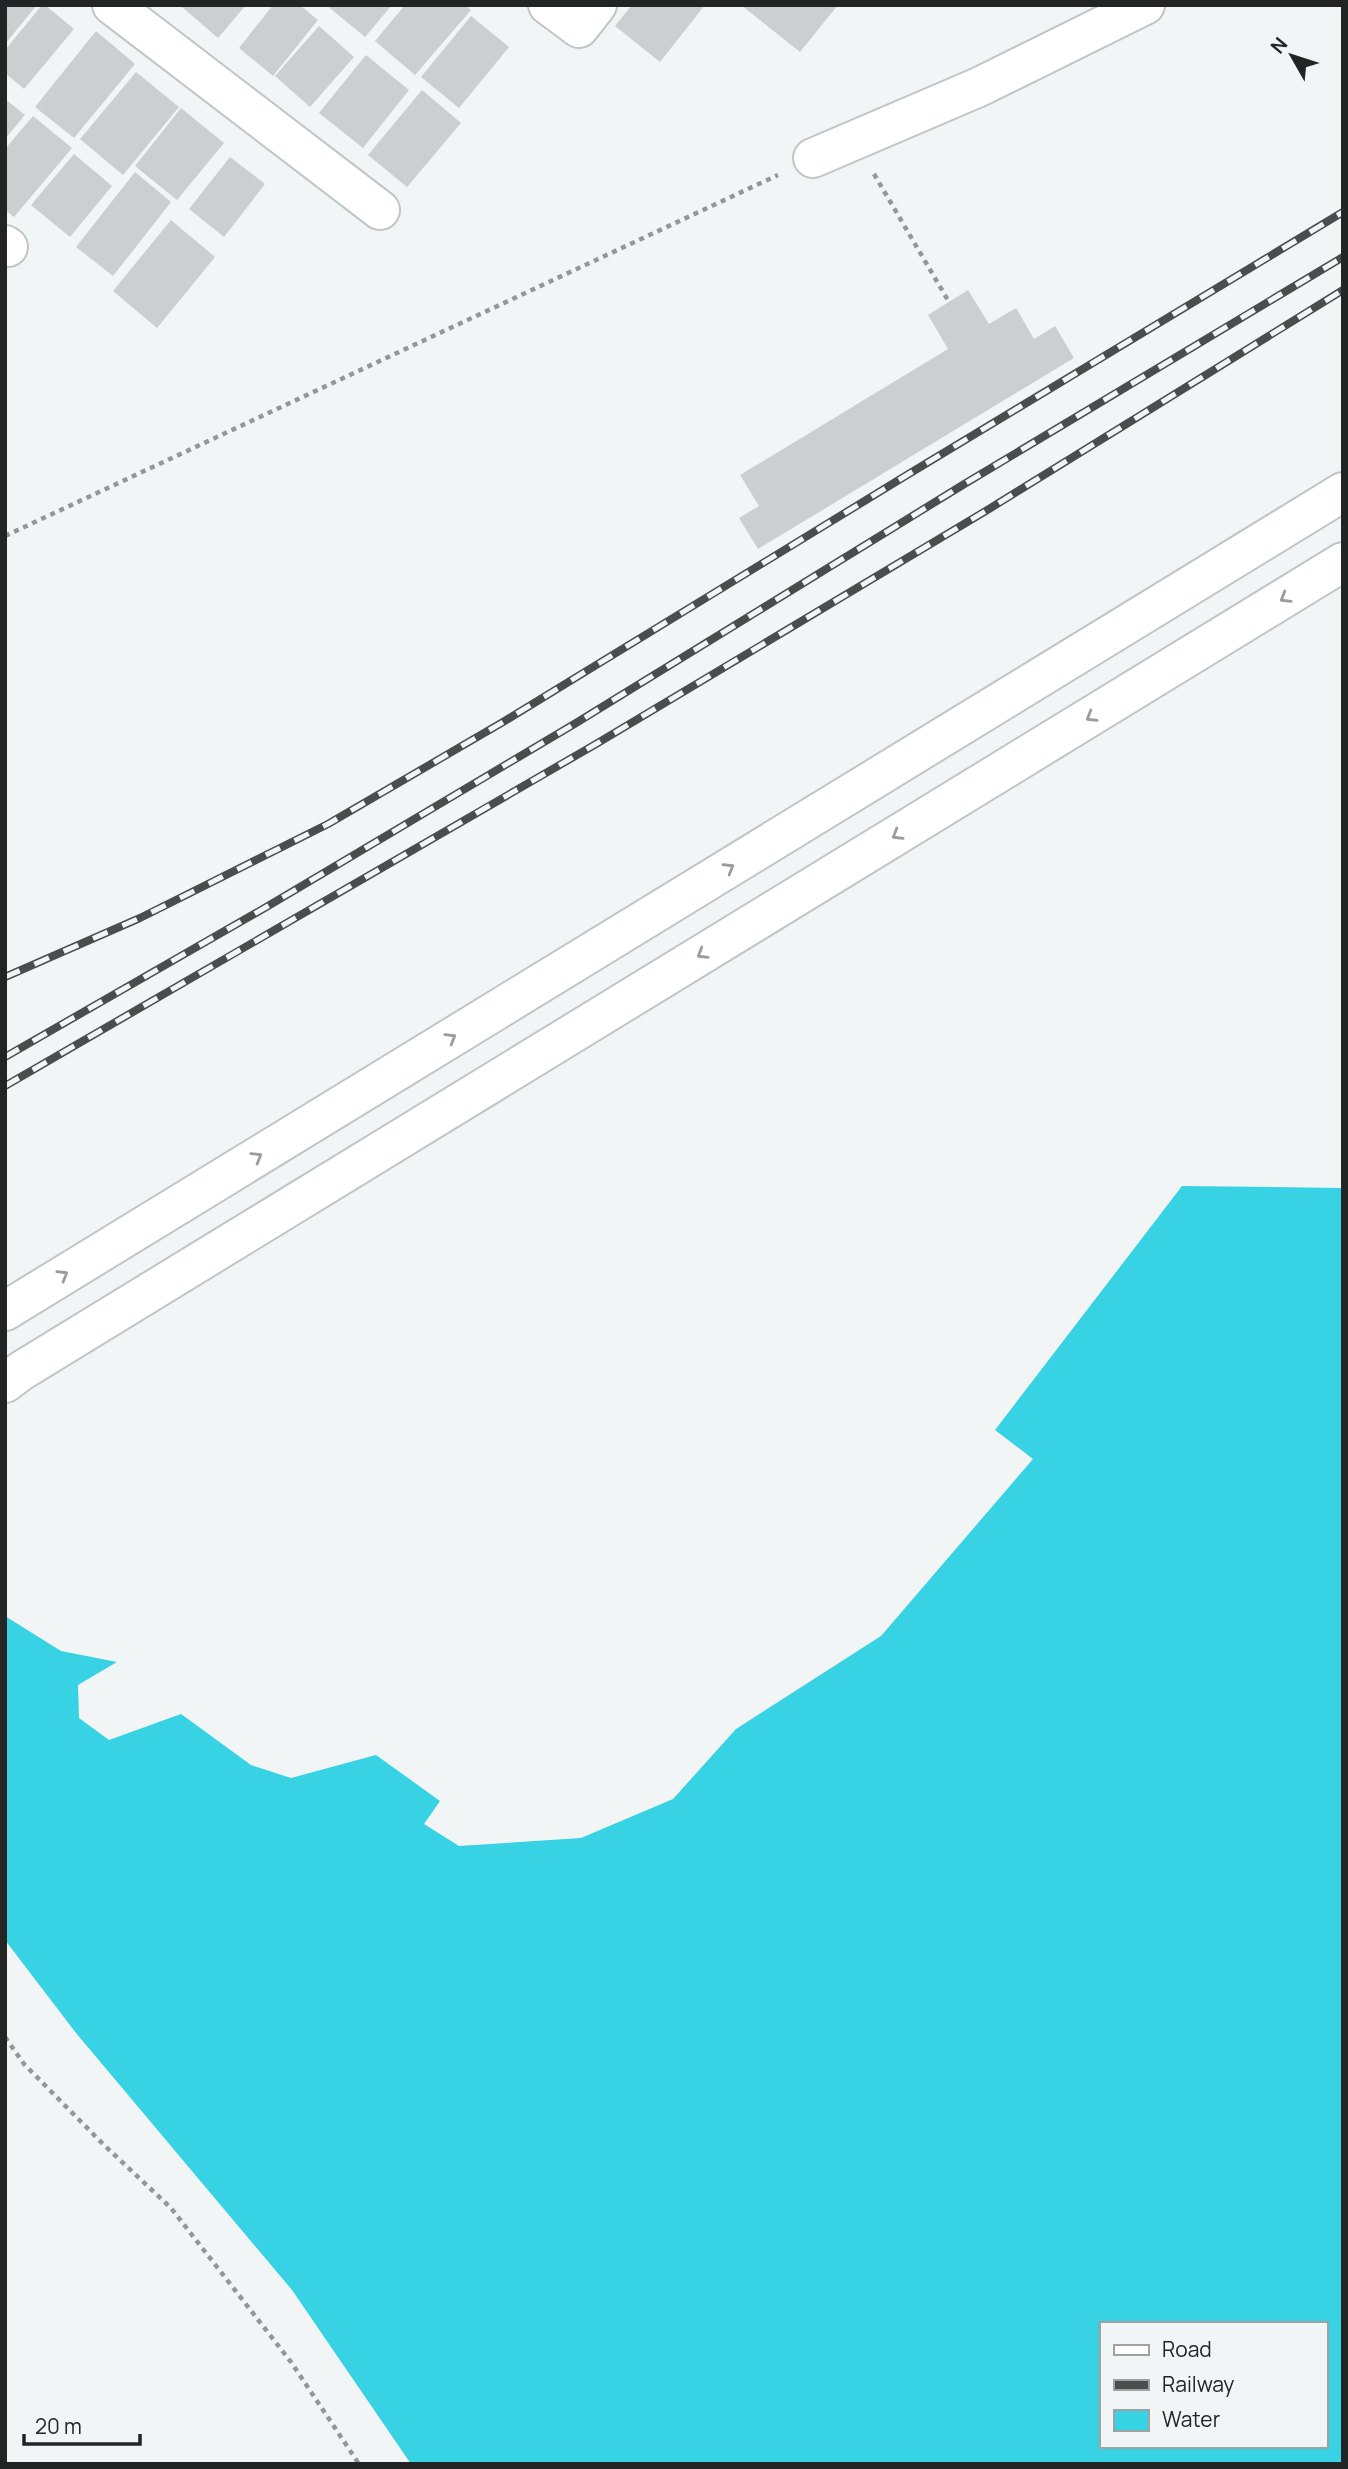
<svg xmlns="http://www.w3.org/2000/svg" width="1348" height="2469" viewBox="0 0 1348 2469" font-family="Manrope,sans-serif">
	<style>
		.water { fill: #37d2e4; fill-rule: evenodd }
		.building { fill: #cbcfd0 }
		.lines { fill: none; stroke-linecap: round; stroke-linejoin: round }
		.minor-casing { stroke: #c1c5c6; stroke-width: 42 }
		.path { stroke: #949697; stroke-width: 4.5; stroke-dasharray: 5 5; stroke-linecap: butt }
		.minor { stroke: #fff; stroke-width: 38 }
		.rail-casing { stroke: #4b4d4d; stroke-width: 8 }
		.rail { stroke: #f1f5f6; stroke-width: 5; stroke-dasharray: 16; stroke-linecap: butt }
		.oneway { stroke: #9c9c9c }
	</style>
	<rect width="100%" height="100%" fill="#f1f5f6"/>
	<path class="water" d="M1182,1186l161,2v1276h-932l-119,-174 -216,-257 -71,-93v-324l56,35 56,11 -39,23 1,33 30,22 72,-26 70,51 40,13 85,-23 64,46 -16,23 35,22 122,-8 92,-39 63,-70 145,-93 152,-177 -38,-29zM1101,2324h224v122h-224z"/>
	<g class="building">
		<path d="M5,5h32l-32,39z"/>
		<path d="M42,5h3l29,24 -50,60 -19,-16v-23z"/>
		<path d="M183,5h63l-28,33 -36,-31z"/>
		<path d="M273,5h27l18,15 -45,56 -34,-28z"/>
		<path d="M326,5h66l-27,32z"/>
		<path d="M405,5h61l5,5 -56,65 -40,-34z"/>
		<path d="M632,5h73l-45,57 -45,-36z"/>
		<path d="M741,5h97l-38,47z"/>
		<path d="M471,16l38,31 -50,61 -38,-31z"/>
		<path d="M319,26l35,31 -44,50 -35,-31z"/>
		<path d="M96,31l39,33 -61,74 -39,-31z"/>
		<path d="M366,55l43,35 -46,58 -44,-35z"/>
		<path d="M136,72l43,35 -56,68 -43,-36z"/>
		<path d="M422,90l39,33 -54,64 -39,-32z"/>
		<path d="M5,99l20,16 -20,24z"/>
		<path d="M181,108l43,35 -47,57 -42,-34z"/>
		<path d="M33,116l39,32 -58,69 -9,-7v-61z"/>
		<path d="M74,154l38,32 -42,51 -39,-32z"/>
		<path d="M230,157l35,27 -41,53 -35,-28z"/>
		<path d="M135,172l36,30 -58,74 -37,-29z"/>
		<path d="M171,220l44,37 -58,71 -44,-37z"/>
		<path d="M968,290l21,34 27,-16 18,31 21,-13 19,32 -316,191 -19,-31 20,-12 -19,-31 208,-126 -20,-34z"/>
	</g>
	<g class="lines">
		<g class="minor-casing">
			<g id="minor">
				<path d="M112,5l268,205"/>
				<path d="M548,5l31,23 18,-23"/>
				<path d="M813,158l166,-71 166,-82"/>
				<path d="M5,245l3,2"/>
				<path d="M5,1311l1338,-819"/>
				<path d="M5,1383l16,-12 1322,-809"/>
			</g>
		</g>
		<g class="path">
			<path d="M874,174l75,128"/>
			<path d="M5,536l773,-361"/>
			<path d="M5,2037l19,27 80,81 67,63 120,154 68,102"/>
		</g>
		<use href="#minor" class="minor"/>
		<g class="rail-casing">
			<g id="rail">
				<path d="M5,977l135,-59 188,-94 175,-102 404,-247 436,-263"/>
				<path d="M5,1057l263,-151 308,-183 390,-240 377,-226"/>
				<path d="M5,1086l591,-342 393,-235 354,-219"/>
			</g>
		</g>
		<use href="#rail" class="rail"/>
	</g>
	<defs><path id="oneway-chevron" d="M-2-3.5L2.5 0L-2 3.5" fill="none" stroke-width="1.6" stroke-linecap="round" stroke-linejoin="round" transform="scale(1.75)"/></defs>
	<g class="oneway">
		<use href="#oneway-chevron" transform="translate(1285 598) rotate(149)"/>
		<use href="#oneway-chevron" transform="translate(1091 717) rotate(149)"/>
		<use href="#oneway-chevron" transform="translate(897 835) rotate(149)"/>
		<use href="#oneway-chevron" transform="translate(729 868) rotate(-31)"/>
		<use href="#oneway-chevron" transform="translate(702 954) rotate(149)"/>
		<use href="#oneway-chevron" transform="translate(451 1038) rotate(-31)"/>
		<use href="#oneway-chevron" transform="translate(257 1157) rotate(-31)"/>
		<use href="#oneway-chevron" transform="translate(63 1275) rotate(-31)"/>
	</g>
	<rect width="1348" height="2469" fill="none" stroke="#232424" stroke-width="14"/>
	<rect x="1100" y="2322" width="228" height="126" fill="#f1f5f6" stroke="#9fa1a2" stroke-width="2"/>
	<rect x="1114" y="2345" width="35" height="10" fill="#ffffff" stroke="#9fa1a2" stroke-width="2"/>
	<text x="1162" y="2357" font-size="21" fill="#232424">Road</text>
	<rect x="1114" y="2380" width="35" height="10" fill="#4b4d4d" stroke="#9fa1a2" stroke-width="2"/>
	<text x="1162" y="2392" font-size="21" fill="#232424">Railway</text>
	<rect x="1114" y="2410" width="35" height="21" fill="#37d2e4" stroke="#9fa1a2" stroke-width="2"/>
	<text x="1162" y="2427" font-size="21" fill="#232424">Water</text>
	<g transform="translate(1292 56) rotate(309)" stroke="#f1f5f6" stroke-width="5" paint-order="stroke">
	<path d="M0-5L12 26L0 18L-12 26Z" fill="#232424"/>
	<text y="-10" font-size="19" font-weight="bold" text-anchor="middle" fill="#232424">N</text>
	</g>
	<path d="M24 2434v10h116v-10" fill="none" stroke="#232424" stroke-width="3.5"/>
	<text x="35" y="2434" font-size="21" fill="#232424" stroke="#f1f5f6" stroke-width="5" paint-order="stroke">20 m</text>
</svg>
